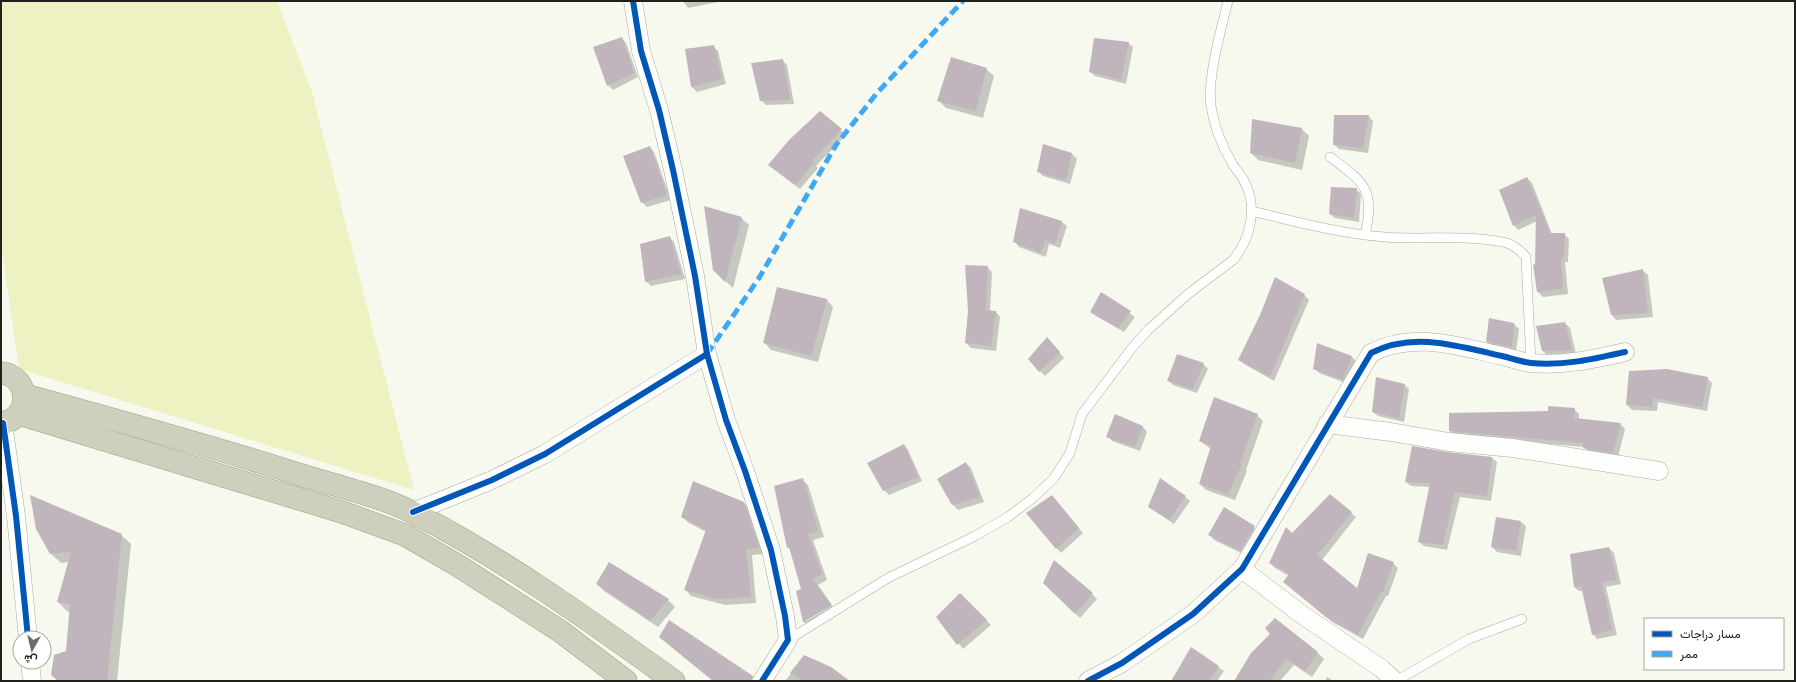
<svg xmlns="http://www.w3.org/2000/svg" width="1796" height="682" viewBox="0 0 1796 682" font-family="Helvetica,Vazirmatn,sans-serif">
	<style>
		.green { fill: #eef1c1 }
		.shadow { fill: #0003 }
		.building { fill: #c0b5bd }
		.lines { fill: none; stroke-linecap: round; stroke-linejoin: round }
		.lane-casing { stroke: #aaaba3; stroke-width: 10 }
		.street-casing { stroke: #aaaba3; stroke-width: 19 }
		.highway-casing { stroke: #9fa088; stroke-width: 23 }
		.lane { stroke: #fefefc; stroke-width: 9 }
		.street { stroke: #fefefc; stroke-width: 18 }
		.highway { stroke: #cecfbc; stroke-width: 22 }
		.quiet { stroke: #3fa9f5; stroke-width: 5; stroke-dasharray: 10 5; stroke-linecap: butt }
		.cycleway-casing { stroke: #fff; stroke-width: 8 }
		.cycleway { stroke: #0057b8; stroke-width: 6 }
	</style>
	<rect width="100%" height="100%" fill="#f8f9ee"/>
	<path class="green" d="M1,1h276l35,91 102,398 -395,-121 -18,-125z"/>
	<g class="shadow">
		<path d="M683,1h40l-35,7z"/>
		<path d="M622,38l4,5 12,34 -25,13 -5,-5z"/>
		<path d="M1128,43l5,4 -7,37 -31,-8 -5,-5z"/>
		<path d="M713,46l5,5 8,33 -29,8 -5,-5 -6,-38z"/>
		<path d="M782,60l5,5 7,39 -28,1 -5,-5z"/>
		<path d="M986,69l8,7 -11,42 -37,-10 -7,-7z"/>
		<path d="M820,113l26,22 -30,31 2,2 -18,21 -26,-20z"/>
		<path d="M1368,116l5,5 -5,32 -29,-4 -5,-5z"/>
		<path d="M1302,129l7,7 -7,34 -44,-10 -7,-7z"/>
		<path d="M1044,146l28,8 5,5 -7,25 -27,-8 -5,-5z"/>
		<path d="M650,147l4,5 17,48 -24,7 -5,-5z"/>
		<path d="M1527,178l5,5 20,51h12l5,5 -1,23h-3l3,32 -25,3 -5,-5 -2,-27 1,-44 -19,9 -4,-5z"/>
		<path d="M1357,190l4,4 -2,28 -24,-4 -5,-4z"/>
		<path d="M1021,210l41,12 5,4 -7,22 -11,-4 -3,13 -27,-10 -4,-5z"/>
		<path d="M741,218l8,7 -16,63 -12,-11z"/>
		<path d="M669,237l5,5 11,37 -34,7 -5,-5z"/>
		<path d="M987,267l5,5 -2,40h6l4,5 -4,34 -25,-3 -5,-5z"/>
		<path d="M1643,271l5,4 5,42 -37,3 -4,-5z"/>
		<path d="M1102,294l33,23 -11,15 -28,-16 -5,-4z"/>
		<path d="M1304,295l5,5 -35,81 -30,-17 -5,-5z"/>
		<path d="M826,299l7,8 -15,55 -47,-12 -7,-8z"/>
		<path d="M1489,319l25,5 5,5 -3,22 -24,-5 -5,-5z"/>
		<path d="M1565,323l5,5 6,26 -29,1 -4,-4z"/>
		<path d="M1051,343l13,15 -19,18 -5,-5z"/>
		<path d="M1318,344l34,13 5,5 -9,22 -29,-11 -5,-5z"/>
		<path d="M1203,364l5,5 -11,24 -24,-8 -5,-5z"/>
		<path d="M1707,378l5,5 -5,28 -49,-9 -1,9 -25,-1 -5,-5z"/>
		<path d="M1404,385l5,4 -5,33 -26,-6 -5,-4z"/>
		<path d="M1574,409l5,5v5l41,5 5,5 -7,28 -29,-4 -5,-6 -129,-11 -5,-5z"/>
		<path d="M1115,415l28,12 4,5 -7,19 -28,-10 -5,-5z"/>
		<path d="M1257,415l6,6 -17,49 1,1 -12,29 -29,-10 -6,-6 11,-35 -11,-8z"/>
		<path d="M904,445l4,5 14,31 -33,14 -5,-5z"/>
		<path d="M1492,458l5,4 -6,39 -31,-4 -13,53 -23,-4 -5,-4 11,-55 -19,-1 -5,-4z"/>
		<path d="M966,463l5,5 13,34 -26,8 -5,-5 -14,-26z"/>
		<path d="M802,479l6,6 16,52 -11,3 14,40 -9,5 14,20 -26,14v2l27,-15 4,6 -27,16 -6,-6 -2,-32 -11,-40 -3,-3z"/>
		<path d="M1185,497l5,4 -16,23 -25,-17z"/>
		<path d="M1056,501l27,32 -22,20 -33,-40z"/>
		<path d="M744,503l6,7 15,44 -13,1 4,48 -31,2 -34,-9 -6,-7 21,-57 -17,-9 -7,-6z"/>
		<path d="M1224,509l36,23 -15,23 -31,-15 -4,-5z"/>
		<path d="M1351,513l5,4 -34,43 35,30 36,-27 5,5 -10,28h-2l-23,43 -31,-17 -43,-36v-10l-14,-8 -5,-5 23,-29z"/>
		<path d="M1521,522l5,4 -5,30 -24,-4 -5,-5z"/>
		<path d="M121,535l10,9 -14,137h-58l8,-30 3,-39 -3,-1 -9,-9 11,-40 -8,1 -10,-9z"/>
		<path d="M1609,548l5,5 7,31 -15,3 11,48 -20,4 -4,-5 -10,-43h-4l-5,-4z"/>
		<path d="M609,563l59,37 7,7 -17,20 -54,-36 -7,-7z"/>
		<path d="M1044,583l48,11 5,5 -17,19z"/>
		<path d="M960,595l31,30 -28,24 -25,-32z"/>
		<path d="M1191,649l33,22 -7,10h-41z"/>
		<path d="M1318,653l6,6 -12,18 -18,-12 -14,16h-41l12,-27z"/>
		<path d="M805,656l44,25h-64z"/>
		<path d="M1327,677l6,4h-8z"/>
	</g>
	<g class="building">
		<path d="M622,37l12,36 -27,13 -14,-39z"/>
		<path d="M1094,38l35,4 -8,38 -32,-8z"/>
		<path d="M714,45l8,34 -31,8 -6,-38z"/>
		<path d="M951,57l36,11 -11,43 -39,-10z"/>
		<path d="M783,59l7,41 -30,1 -9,-38z"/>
		<path d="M820,111l22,18 -30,32 2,2 -19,22 -27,-20 21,-25z"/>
		<path d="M1334,115h35l-6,33 -30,-3z"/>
		<path d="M1252,119l50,9 -7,35 -45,-10z"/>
		<path d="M1043,144l29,9 -6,27 -29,-8z"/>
		<path d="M650,146l17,49 -26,8 -18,-47z"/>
		<path d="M1527,177l23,56h15l-1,25h-3l2,31 -26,3 -4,-27 2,-1 1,-49 -23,11 -14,-36z"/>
		<path d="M1331,187l26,1 -3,30 -25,-4z"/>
		<path d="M704,206l38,11 -17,65 -12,-12z"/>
		<path d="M1020,208l42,13 -7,23 -10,-4 -4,13 -28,-11z"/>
		<path d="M670,236l11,38 -36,8 -5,-38z"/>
		<path d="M965,265l23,1 -2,44 10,1 -5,35 -26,-3 3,-32z"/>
		<path d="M1643,269l5,44 -37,2 -9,-37z"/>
		<path d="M1275,277l30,17 -35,83 -32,-17 22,-45z"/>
		<path d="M777,287l50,12 -16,57 -48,-13z"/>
		<path d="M1101,292l30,19 -13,17 -28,-16z"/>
		<path d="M1489,318l25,5 -2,24 -26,-5z"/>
		<path d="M1565,322l7,28 -30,1 -6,-25z"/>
		<path d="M1047,337l13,15 -21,20 -11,-13z"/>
		<path d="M1317,343l35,13 -9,24 -30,-11z"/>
		<path d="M1177,354l27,9 -11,26 -26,-8z"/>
		<path d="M1667,369l41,8 -6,30 -49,-9 -1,9 -26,-2 3,-34z"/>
		<path d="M1376,377l29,7 -6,34 -27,-6z"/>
		<path d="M1214,397l44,17 -18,49 2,1 -14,30 -29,-10 12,-38 -12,-5z"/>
		<path d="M1548,406l27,2 -1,10 47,5 -8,30 -30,-5v-5l-134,-12v-18l99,-2z"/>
		<path d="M1115,414l28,12 -8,21 -29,-10z"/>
		<path d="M904,444l14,33 -35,14 -16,-28z"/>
		<path d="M1412,446l36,6 44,5 -5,39 -32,-4 -12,53 -25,-3 12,-59 -25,-1z"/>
		<path d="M966,462l14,35 -28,8 -15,-26z"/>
		<path d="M803,478l15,53 -10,3 14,40 -9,5 19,27 -29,16 -7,-31 5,-2 -12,-42 -2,1 -13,-62z"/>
		<path d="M1160,478l26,18 -17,24 -21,-13z"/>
		<path d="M693,481l51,21 15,46 -13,1 5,48 -33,2 -34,-9 22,-60 -25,-13z"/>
		<path d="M1330,494l22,18 -35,43 40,33 11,-35 26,9 -11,30h-2l-23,43 -32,-18 -43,-35 6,-8 -20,-11 17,-36 6,6z"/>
		<path d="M30,495l92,39 -15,147h-49l-7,-6 3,-20 12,-4 4,-47 -13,-2 14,-50 -21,2 -14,-25z"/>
		<path d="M1052,495l27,33 -23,21 -30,-36z"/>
		<path d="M1224,507l31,19 -15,25 -32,-16z"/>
		<path d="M1496,517l25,4 -5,30 -25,-4z"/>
		<path d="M1609,547l8,33 -15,2 10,48 -20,5 -11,-49 -7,1 -4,-33z"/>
		<path d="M1054,560l39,33 -18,21 -32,-31z"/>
		<path d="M609,562l60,37 -19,22 -54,-37z"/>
		<path d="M960,593l27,27 -30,25 -21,-28z"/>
		<path d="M1275,618l43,34 -13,19 -18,-12 -13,15 -4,7h-36l17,-28 19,-19 -5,-6z"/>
		<path d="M669,620l84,56 -1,5h-39l-54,-44z"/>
		<path d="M1191,647l28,19 -10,15h-38z"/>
		<path d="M804,655l27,12 19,14h-47l-13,-8z"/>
	</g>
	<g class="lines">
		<g class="lane-casing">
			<g id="lane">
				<path d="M1330,157c35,26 45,32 35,78"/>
				<path d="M1251,211c44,10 89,23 134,26 38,3 85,-3 122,6 8,3 13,7 19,14l5,106"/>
				<path d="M788,640l100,-62 87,-42 33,-19 25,-19 21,-20 16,-25 12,-39 50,-66 16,-18 40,-36 45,-34c18,-21 25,-54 11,-79 -3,-7 -9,-12 -12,-18 -10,-17 -18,-37 -21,-57 -4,-28 10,-76 17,-105"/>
				<path d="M1396,681l73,-42 53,-20"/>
			</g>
		</g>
		<g class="street-casing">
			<g id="street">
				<path d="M633,1l8,50 18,59 14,60 22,106 12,78 19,66 19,51 26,79 14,66 3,24 -26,41"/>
				<path d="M3,423l13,93 12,122"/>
				<path d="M1327,424l64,8 58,10 64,6 146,23"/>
				<path d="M413,512l79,-32 53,-26 162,-100"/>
				<path d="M1242,569l59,45 81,55 13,12"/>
				<path d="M30,662l2,19"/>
				<path d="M1088,681l34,-18 71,-49 49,-45 129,-216c42,-22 87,-7 131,3 9,2 20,6 29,7 33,3 63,-4 94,-11"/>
			</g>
		</g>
		<g class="highway-casing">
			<g id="highway">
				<path d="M1,373c31,3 30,47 0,50"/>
				<path d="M25,395c91,25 183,50 273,79 38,12 80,21 116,39 92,47 176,108 260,168"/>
				<path d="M19,414l323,98 63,23 52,30 103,66 66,50"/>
			</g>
		</g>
		<use href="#lane" class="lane"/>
		<use href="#street" class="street"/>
		<use href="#highway" class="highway"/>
		<path class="quiet" d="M707,354l52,-76 77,-133 41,-52 86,-92"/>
		<g class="cycleway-casing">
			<g id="cycleway">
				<path d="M633,1l8,50 18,59 14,60 22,106 12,78 19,66 19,51 26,79 14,66 3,24 -26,41"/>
				<path d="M3,423l13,93 12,122"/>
				<path d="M413,512l79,-32 53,-26 162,-100"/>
				<path d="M1088,681l34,-18 71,-49 49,-45 129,-216c42,-22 87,-7 131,3 9,2 20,6 29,7 33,3 63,-4 94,-11"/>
			</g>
		</g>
		<use href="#cycleway" class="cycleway"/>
	</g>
	<rect width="1796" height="682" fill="none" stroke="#21211b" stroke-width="4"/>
	<rect x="1644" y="618" width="140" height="52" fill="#ffffff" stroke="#a6a6a4"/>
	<rect x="1652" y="631" width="20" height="6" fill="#0057b8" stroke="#a6a6a4"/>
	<text x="1680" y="638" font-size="12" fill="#21211b">مسار دراجات</text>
	<rect x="1652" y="651" width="20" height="6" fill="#3fa9f5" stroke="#a6a6a4"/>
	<text x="1680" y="658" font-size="12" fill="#21211b">ممر</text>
	<g transform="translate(32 650) rotate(188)"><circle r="19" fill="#ffffff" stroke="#a6a6a4"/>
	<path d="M0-3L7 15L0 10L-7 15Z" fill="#6c6d65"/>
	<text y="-6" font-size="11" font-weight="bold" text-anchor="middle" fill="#21211b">ش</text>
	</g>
</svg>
